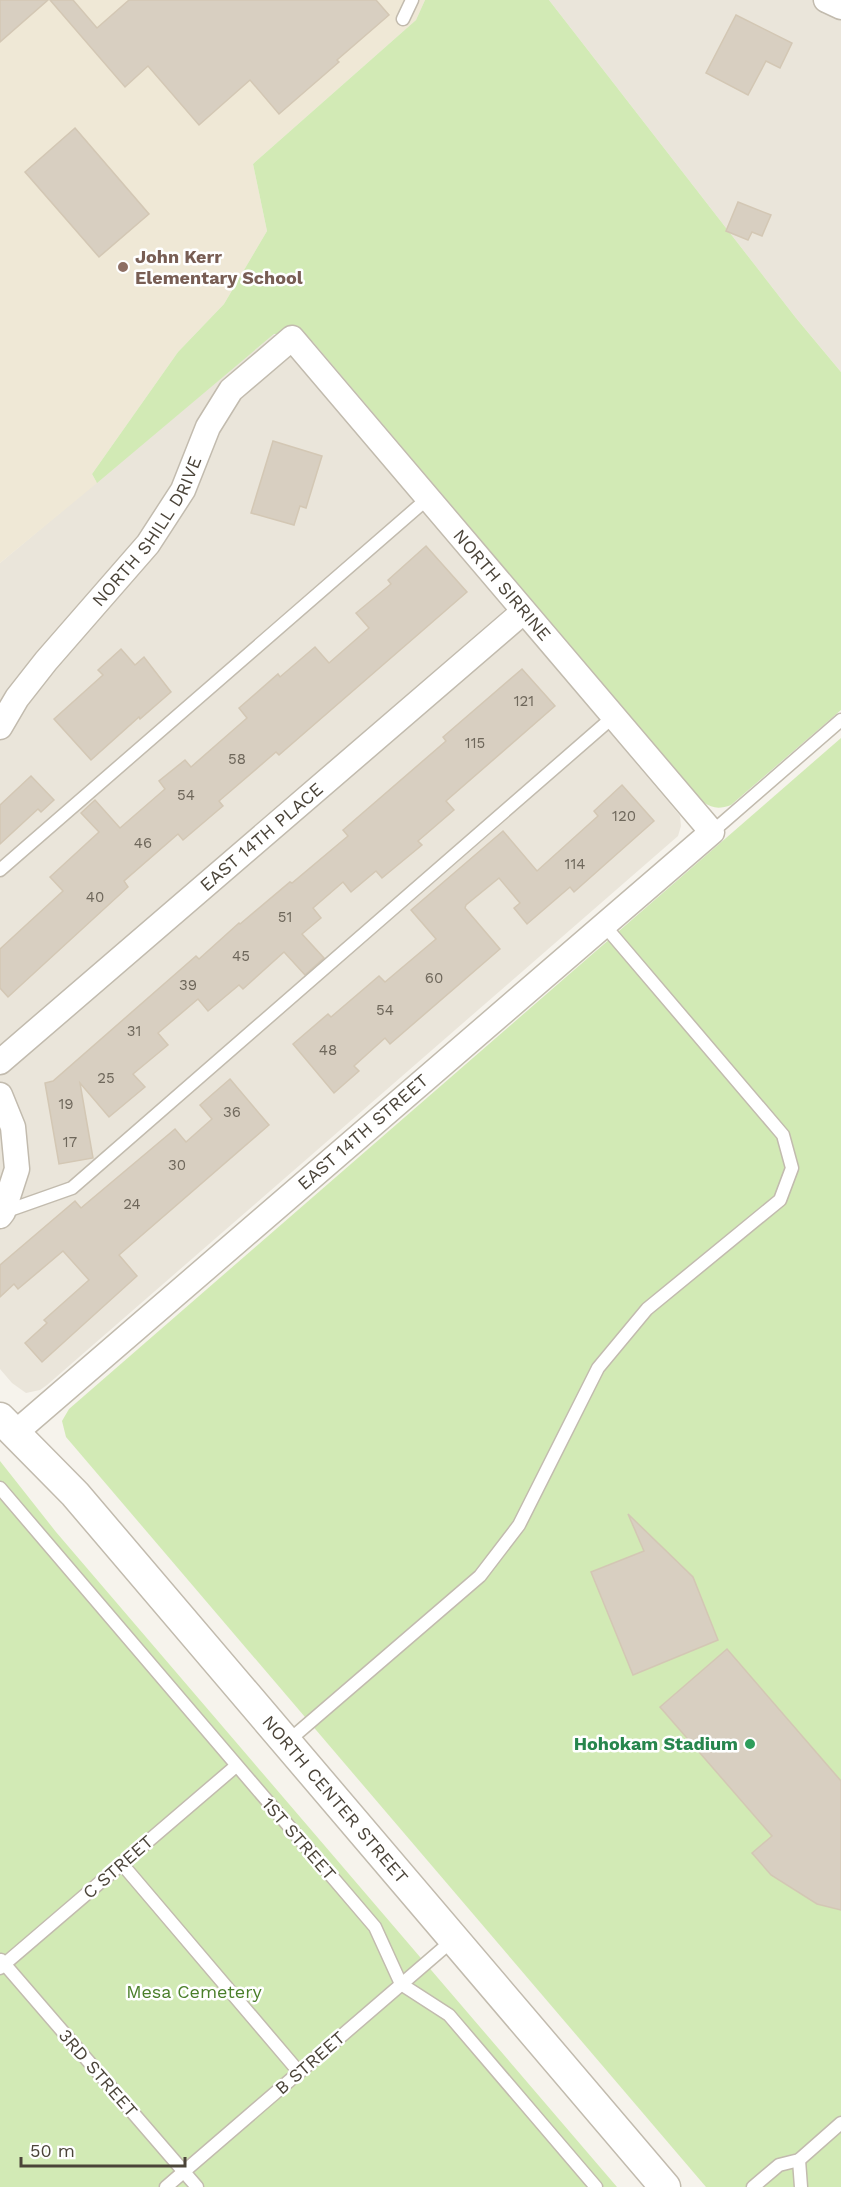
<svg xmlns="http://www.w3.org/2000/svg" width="841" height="2187" viewBox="0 0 841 2187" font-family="'Work Sans',sans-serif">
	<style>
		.residential { fill: #eae5da }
		.education { fill: #efe8d6 }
		.green { fill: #d2eab5 }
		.building { fill: #d8cfc1; stroke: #d3c7b4; stroke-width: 1.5 }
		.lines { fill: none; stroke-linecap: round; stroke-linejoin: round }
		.service-casing { stroke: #c2bbae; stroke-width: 15 }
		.minor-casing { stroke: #c2bbae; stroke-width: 27 }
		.tertiary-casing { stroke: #c2bbae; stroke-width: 33 }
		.service { stroke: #fff; stroke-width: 12 }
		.minor { stroke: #fff; stroke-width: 24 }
		.tertiary { stroke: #fff; stroke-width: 30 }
		.education-dot { fill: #8d6e63; stroke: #fff; stroke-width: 2 }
		.leisure-dot { fill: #2e9e5b; stroke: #fff; stroke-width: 2 }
		.labels { text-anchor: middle; stroke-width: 5; stroke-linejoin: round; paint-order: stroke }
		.number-label { font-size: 15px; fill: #6e675b }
		.education-label { font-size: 18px; font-weight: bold; fill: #785e54; stroke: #fff; text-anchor: start }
		.street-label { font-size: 18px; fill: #4b4439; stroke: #fff }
		.leisure-label { font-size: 18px; font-weight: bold; fill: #27864d; stroke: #fff; text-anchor: end }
		.park-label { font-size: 18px; fill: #4a7f2a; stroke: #fff }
	</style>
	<rect width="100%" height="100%" fill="#f6f3ec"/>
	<g class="residential">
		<path d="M549,0h292v372l-45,-54z"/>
		<path d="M274,334l397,471 9,11 1,10 -3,10 -631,549 -7,5 -14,3 -14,-10 -12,-14v-806z"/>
	</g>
	<path class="education" d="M0,0h425l-9,20 -163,144 14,67 -43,73 -46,48 -86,122 5,9 -97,80z"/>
	<g class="green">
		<path d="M425,0h124l247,318 45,54v338l-110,95c-11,4 -18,4 -28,-3l-390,-460c-13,-8 -24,-8 -39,-8l-177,149 -5,-9 86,-122 46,-48 43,-73 -14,-67 163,-144z"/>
		<path d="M841,738v1449h-135l-640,-750 -4,-16 7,-12z"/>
		<path d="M0,1461l56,71 561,655h-617z"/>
	</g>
	<g class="building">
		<path d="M0,0h48l-48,42z"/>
		<path d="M50,0h23l24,28 32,-28h247l13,15 -52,45 2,2 -60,52 -29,-34 -51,45 -51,-59 -23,21z"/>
		<path d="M736,15l56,28 -12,25 -14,-7 -18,34 -42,-22z"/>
		<path d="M75,128l74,86 -50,43 -74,-85z"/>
		<path d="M738,202l33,13 -9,21 -10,-4 -4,8 -22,-9z"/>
		<path d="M273,441l49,15 -16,52 -6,-2 -6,19 -43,-12z"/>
		<path d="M426,546l41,46 -188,163 -3,-3 -57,49 4,5 -40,34 -5,-6 -54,47 4,6 -120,110 -8,-9v-39l63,-58 -13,-14 49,-45 -18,-19 14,-13 25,28 45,-39 -6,-8 26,-21 6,7 56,-49 -8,-10 39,-34 2,3 35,-30 14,16 40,-35 -13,-15 35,-29 -3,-4z"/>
		<path d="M121,649l14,16 9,-8 27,35 -31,27 -1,-2 -48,43 -37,-41 49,-44 -5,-5z"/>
		<path d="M522,669l33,37 -109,95 8,9 -36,31 4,4 -40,33 -6,-7 -25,21 -8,-10 -30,26 8,10 -19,16 22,24 -19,17 -21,-23 -41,37 -4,-4 -31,26 -10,-12 -40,34 10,12 -35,29 12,13 -36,30 -29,-34 13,75 -34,6 -14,-81 8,-2 143,-125 3,3 40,-36 1,1 50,-42 2,1 56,-47 -5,-6 103,-89 -3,-4z"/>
		<path d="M31,776l23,24 -13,12 -3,-3 -38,35v-39z"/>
		<path d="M622,785l32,36 -80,71 -4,-5 -43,37 -13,-16 6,-5 -21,-25 -33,27 -1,3 35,41 -110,95 -5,-6 -31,28 5,5 -25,22 -41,-49 35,-30 3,3 48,-41 6,6 51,-43 -25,-29 92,-79 34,40 61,-55 -4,-5z"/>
		<path d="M230,1079l39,46 -150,130 18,21 -95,86 -17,-19 22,-20 -3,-3 45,-40 -26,-29 -45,38 -4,-5 -14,13v-32l75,-64 6,7 94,-79 11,13 26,-23 -12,-14z"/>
		<path d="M628,1514l65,63 25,63 -85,35 -42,-103 53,-21z"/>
		<path d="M727,1649l114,132v129l-24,-6 -46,-29 -19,-22 20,-17 -112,-129z"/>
	</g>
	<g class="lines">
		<g class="service-casing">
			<g id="service">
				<path d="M403,19l9,-19"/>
				<path d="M712,832l129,-112"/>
				<path d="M0,870l427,-371"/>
				<path d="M4,1212l68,-24 541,-471"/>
				<path d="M0,1488l375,439 26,57 48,31 147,172"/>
				<path d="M287,1742l193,-166 39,-51 79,-157 49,-59 133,-109 12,-32 -9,-33 -179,-210"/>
				<path d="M122,1864l177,208"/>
				<path d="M1,1960l196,227"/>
				<path d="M0,1968l236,-202"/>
				<path d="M799,2160l2,27"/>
				<path d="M166,2187l288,-248"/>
				<path d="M753,2187l26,-22 20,-5 42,-37"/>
			</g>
		</g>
		<g class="minor-casing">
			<g id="minor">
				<path d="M826,0l15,7"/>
				<path id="s1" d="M0,727l17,-29 29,-37 102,-117 35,-54 25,-63 23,-37 61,-52 420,494 -697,601"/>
				<path id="s2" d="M0,1062l523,-450"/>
				<path d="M0,1095l13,32 4,42 -14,43 -3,4"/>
			</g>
		</g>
		<g class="tertiary-casing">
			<g id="tertiary">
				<path id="s3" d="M0,1418l75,76 590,693"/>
			</g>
		</g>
		<use href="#service" class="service"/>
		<use href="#minor" class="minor"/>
		<use href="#tertiary" class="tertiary"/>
	</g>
	<circle class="education-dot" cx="123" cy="267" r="6"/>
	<circle class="leisure-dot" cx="750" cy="1744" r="6"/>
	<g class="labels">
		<g class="number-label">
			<text x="524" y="706">121</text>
			<text x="475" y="748">115</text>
			<text x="237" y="764">58</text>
			<text x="186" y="800">54</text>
			<text x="624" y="821">120</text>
			<text x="143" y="848">46</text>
			<text x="575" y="869">114</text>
			<text x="95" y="902">40</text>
			<text x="285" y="922">51</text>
			<text x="241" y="961">45</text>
			<text x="434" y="983">60</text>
			<text x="188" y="990">39</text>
			<text x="385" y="1015">54</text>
			<text x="134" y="1036">31</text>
			<text x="328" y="1055">48</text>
			<text x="106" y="1083">25</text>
			<text x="66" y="1109">19</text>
			<text x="232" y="1117">36</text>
			<text x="70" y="1147">17</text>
			<text x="177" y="1170">30</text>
			<text x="132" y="1209">24</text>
		</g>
		<g class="education-label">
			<text x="135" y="263">John Kerr<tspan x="135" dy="21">Elementary School</tspan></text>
		</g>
		<g class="street-label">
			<text dy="6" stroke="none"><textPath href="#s1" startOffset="246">NORTH SHILL DRIVE</textPath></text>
			<text dy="6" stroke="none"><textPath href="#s1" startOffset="816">NORTH SIRRINE</textPath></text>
			<text dy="6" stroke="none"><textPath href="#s2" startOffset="345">EAST 14TH PLACE</textPath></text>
			<text transform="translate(363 1132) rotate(-41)" y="6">EAST 14TH STREET</text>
			<text dy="6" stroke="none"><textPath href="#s3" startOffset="508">NORTH CENTER STREET</textPath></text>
			<text transform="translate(299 1839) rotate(49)" y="6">1ST STREET</text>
			<text transform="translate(118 1867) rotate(-41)" y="6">C STREET</text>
			<text transform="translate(310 2063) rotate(-41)" y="6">B STREET</text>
			<text transform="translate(98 2073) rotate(49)" y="6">3RD STREET</text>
		</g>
		<g class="leisure-label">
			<text x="738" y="1750">Hohokam Stadium</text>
		</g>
		<g class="park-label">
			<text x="194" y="1998">Mesa Cemetery</text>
		</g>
	</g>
	<path d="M21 2157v9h164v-9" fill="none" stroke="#4b4439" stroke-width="3"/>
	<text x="30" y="2157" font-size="18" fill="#4b4439" stroke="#ffffff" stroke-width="4.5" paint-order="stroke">50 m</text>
</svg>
